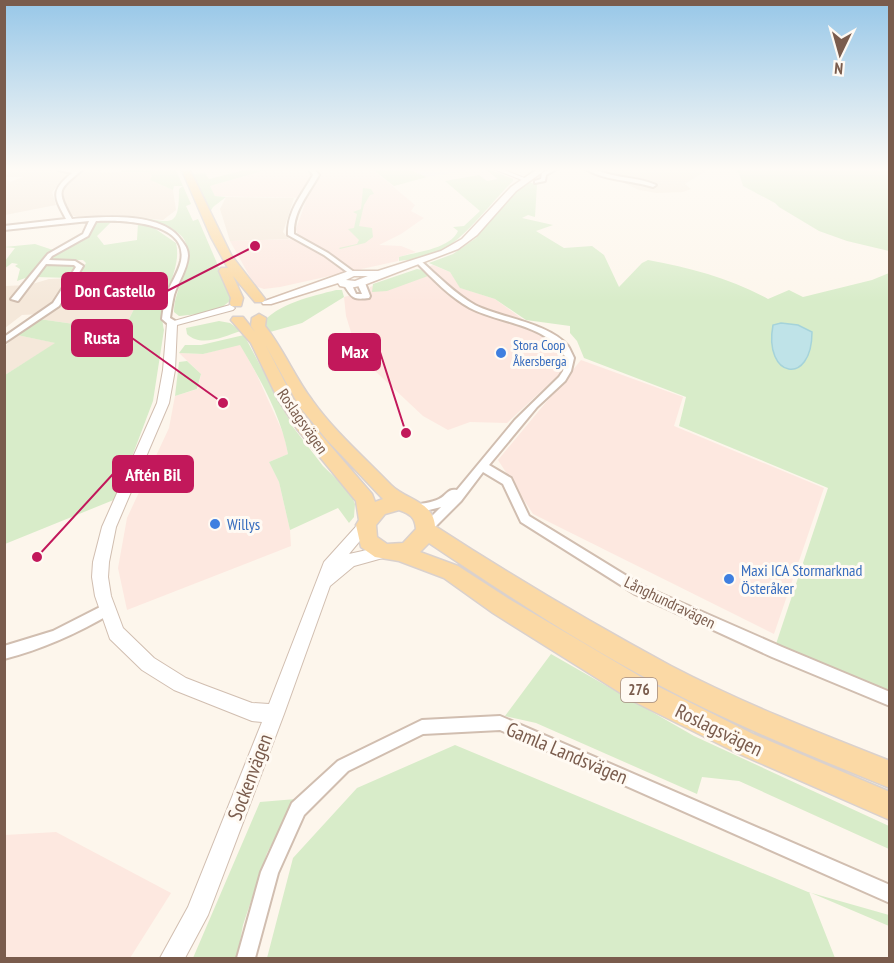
<svg xmlns="http://www.w3.org/2000/svg" width="894" height="963" viewBox="0 0 894 963" font-family="'PT Sans Narrow',sans-serif">
	<style>
		.residential { fill: #f5e8da }
		.commercial { fill: #fde8e0 }
		.education { fill: #f3e8fa }
		.green { fill: #d8ecc9 }
		.water { fill: #bfe3e8; stroke: #a5d3da; stroke-width: 1.5 }
		.lines { fill: none; stroke-linecap: round; stroke-linejoin: round }
		.minor-casing { stroke: #d1beb0; stroke-width: 4 }
		.tertiary-casing { stroke: #d1beb0; stroke-width: 2 }
		.secondary-casing { stroke: #d6c0b0; stroke-width: 3 }
		.primary-casing { stroke: #dad1cd; stroke-width: 3 }
		.minor { fill: #fff; fill-rule: evenodd }
		.tertiary { fill: #fff; fill-rule: evenodd }
		.secondary { fill: #fff; fill-rule: evenodd }
		.primary { fill: #fbd9a5; fill-rule: evenodd }
		.shop-dot { fill: #3f7fe0; stroke: #fffaf3; stroke-width: 2 }
		.labels { text-anchor: middle; stroke-width: 6; stroke-linejoin: round; paint-order: stroke }
		.far-shop-label { font-size: 14px; fill: #366cbe; stroke: #fffaf3; text-anchor: start }
		.shield { fill: #fffaf3; stroke: #a28b7f; stroke-width: 1.5 }
		.shield-label { font-size: 15px; font-weight: bold; fill: #7a5c4d }
		.street-label { font-size: 16px; fill: #7a5c4d; stroke: #fffaf3 }
		.shop-label { font-size: 16px; fill: #366cbe; stroke: #fffaf3; text-anchor: start }
		.near-street-label { font-size: 20px; fill: #7a5c4d; stroke: #fffaf3 }
		.leader { fill: none; stroke: #c2185b; stroke-width: 2 }
		.callout-dot { fill: #c2185b; stroke: #fffaf3; stroke-width: 2 }
		.callout { fill: #c2185b; stroke: #c2185b; stroke-width: 2 }
		.callout-label { font-size: 18px; text-anchor: middle; font-weight: bold; fill: #fff }
	</style>
	<rect width="100%" height="100%" fill="#fdf6ec"/>
	<g class="residential">
		<path d="M13,168h42l14,5 -17,19 4,13 -51,10v-36l5,3 13,-5h-18z"/>
		<path d="M592,168h118l-25,16 6,5 -8,3 -26,1 -18,-3z"/>
		<path d="M102,170l-2,3 49,-1 3,3 -2,5 23,10 3,20 -13,10 -53,-5 -28,3 -16,-4 -7,-16 1,-10 21,-17z"/>
		<path d="M226,197l68,1 -11,34 6,7 -59,2 -10,-32z"/>
		<path d="M72,278l-21,29 -11,7 -18,1 -17,13v-42l24,-1 20,-6z"/>
		<path d="M111,291h32l-20,40 -84,-12 10,-6 14,-14h39z"/>
		<path d="M17,335l39,8 -51,32v-29z"/>
	</g>
	<g class="commercial">
		<path d="M273,168h98l44,37 -4,6 13,7 -23,16 -22,11 22,1 15,6 -17,5 -1,4 -118,26 -16,2 -9,-3 -25,-45 73,-2 -5,-3 -2,-7 11,-31 -92,-2 -5,-10z"/>
		<path d="M433,265l17,7 11,16 34,11 63,46 8,10 -2,15 -57,53 -37,-1 -22,8 -25,-14 -65,-61 -12,-39 -2,-19 25,-6 1,-4z"/>
		<path d="M240,344l16,29 28,62 4,19 -19,8 10,20 11,48 1,16 -164,64 -9,-42 9,-50 42,-90 6,-32 23,-7 3,-15 -22,-21 24,1z"/>
		<path d="M581,360l102,37 -9,29 150,62 -50,146 -241,-120 -35,-54z"/>
		<path d="M56,832l115,61 -41,65h-125v-123z"/>
	</g>
	<path class="education" d="M405,168h78l-56,9z"/>
	<g class="green">
		<path d="M124,168h18l2,3 4,-1 -1,-2h28l16,36 -5,2 7,15 5,-2 34,79c-12,16 -35,16 -53,18l-5,-4c0,-12 4,-21 8,-32 16,-46 -3,-52 -45,-61l1,-2c35,6 41,11 41,-28l4,-3h-9l-1,4 -23,-10 2,-5 -3,-3h-29z"/>
		<path d="M252,168h21l-63,18 5,10 11,1 -13,10 -4,7 -18,-37 2,-3 12,-1 4,6z"/>
		<path d="M371,168h34l22,9 -33,9z"/>
		<path d="M732,168h157v83l-42,-10 -28,-10 -40,-24 -4,-4 -32,-17 -4,-13z"/>
		<path d="M488,169l25,10v2c-21,20 -49,59 -74,71 -11,5 -28,8 -40,9v-4c17,-5 51,-8 59,-26l-5,-4 11,-1 16,-15 -35,-30 34,-6 8,6 11,-2 -12,-9z"/>
		<path d="M526,182l11,2 -2,33 -7,-2 -6,3 31,7 -17,6 28,17 28,-2 12,9 15,32 23,-24 6,-3c43,8 82,18 120,39l21,-9 14,7 69,-17 17,-7v418l-113,-47 52,-156 -149,-62 7,-29 -102,-39 -7,-17 -7,-8v-7l-44,-6 -31,-21 -35,-11 -10,-16 -21,-9 24,-9 23,-16 30,-41z"/>
		<path d="M363,188l8,1 3,5 -4,1 -6,10 -5,21 13,2 1,9 -8,6 -25,6 -1,-1 18,-4 2,-4 -11,-11 6,-1 3,-14 -4,-2 8,-3z"/>
		<path d="M98,221h14l-15,15 7,9 33,-5 1,-17 13,3 25,17c7,29 -20,55 -12,87l-11,71 -37,98 -111,45v-169l50,-32 -38,-8 22,-16 84,12 20,-40h-32l-9,8h-39l23,-36 -3,-3h-27l-4,-1v-2l32,-17z"/>
		<path d="M35,244l18,6 -22,26 -14,5 3,-12 -5,-3 3,-2 -6,-1 -8,6 1,-8 10,-13 -11,-1z"/>
		<path d="M49,264h23l4,4 -6,10 -34,-1 7,-12z"/>
		<path d="M417,269l5,1 6,6 -41,15 -15,1 1,-8z"/>
		<path d="M336,290h6l2,7 -42,26 -32,9 -8,-8c14,-20 51,-28 74,-34z"/>
		<path d="M219,321l11,2 11,8c-16,5 -40,17 -54,3l-1,-6z"/>
		<path d="M244,335l49,92 30,39 27,26 5,12 -1,13 -5,6 -11,-15 -48,22 -11,-48 -10,-20 19,-8c-7,-39 -28,-75 -48,-109l-37,9 -24,-1 6,-8h16z"/>
		<path d="M187,361l14,13 -4,15 -22,7 4,-34z"/>
		<path d="M479,578c94,58 188,114 288,161 40,18 82,34 122,51v8l-197,-90 -190,-111z"/>
		<path d="M551,654l143,82 195,90v23l-150,-68 -37,-4 -5,17 -161,-71 -31,-7z"/>
		<path d="M455,745l353,147 81,23v11l-80,-34 26,66h-568l26,-100 64,-70z"/>
		<path d="M296,799l-29,54 -24,72 -6,33h-44l67,-156z"/>
	</g>
	<path class="water" d="M781,323l17,2 14,7c0,55 -49,46 -39,-7z"/>
	<g class="lines">
		<g class="minor-casing">
			<g id="minor">
				<path d="M58,168l17,2 3,-2h6c-24,22 -30,19 -12,51 30,-2 90,-8 109,21 4,5 7,9 7,16 -1,14 -10,26 -14,39 -2,8 -3,16 -4,23l5,3v4h-6l-7,-6c1,-8 2,-16 4,-23 4,-12 12,-22 15,-35 8,-40 -60,-41 -85,-40l-8,15 -36,20 -3,4 26,1 8,5 -24,40 -55,37v-6l49,-34 23,-36 -2,-2 -28,-1 -28,37 -7,-2 37,-45 35,-20 6,-13 -85,9v-4l62,-7c-12,-22 -16,-28 6,-46l-14,-3z"/>
				<path d="M308,168h5l6,7c-11,20 -26,36 -25,59l34,19 26,19v2h-4l-26,-19 -36,-20c-1,-24 14,-40 25,-60z"/>
				<path d="M552,168h6l-12,7 -1,6 -10,2v-2l6,-2 1,-6z"/>
				<path d="M584,168c8,-1 16,4 24,6 15,4 33,4 48,11l-3,2c-22,-7 -49,-6 -69,-19z"/>
				<path d="M417,261h4c17,15 34,33 54,44 26,13 74,18 93,41 2,3 4,8 6,12l-3,13 -6,10 -28,26 -48,58 22,13 18,38 114,70 139,61 108,45v14l-118,-49 -137,-63 -114,-72 -18,-38 -20,-12 -22,29 -30,30 -4,2 -4,-2 -2,-3 2,-3 18,-18 -24,6 -4,-1 -1,-3 1,-3c8,-3 19,-3 26,-7 8,-4 9,-11 18,-9l58,-70 44,-43 4,-6 3,-13c-18,-34 -65,-34 -96,-50 -20,-11 -37,-29 -53,-45z"/>
				<path d="M358,281l7,2 5,13 -1,2c-16,2 -17,0 -25,-13l7,-2 5,11h6l-5,-11z"/>
				<path d="M108,603l4,2 2,4 -2,4c-34,20 -69,36 -108,46v-13l49,-15z"/>
				<path d="M500,716l390,169v18l-390,-173 -77,4 -75,37 -44,44 -26,58 -23,85h-18l24,-86 31,-69 46,-42 84,-41z"/>
			</g>
		</g>
		<g class="tertiary-casing">
			<g id="tertiary">
				<path d="M491,168h8l28,11 -5,1z"/>
				<path d="M230,305l5,3 -2,2 -56,15 -2,45 -6,33 -53,124 -7,35 -1,15 3,19 12,32 31,30 32,20 18,7 48,18 17,1 55,-142 37,-41 5,-2 5,2 2,4 -24,29 36,-8 5,2 3,4 -3,4 -36,10 -24,20 -46,128 -76,201 -23,43h-25l28,-51 74,-185 -10,-1 -78,-31 -32,-20 -32,-31 -15,-43 -3,-19 1,-15 9,-35 55,-124 6,-33 4,-47z"/>
			</g>
		</g>
		<g class="secondary-casing">
			<path id="secondary" d="M539,168h9l-32,23 -39,44 -19,14 -94,36 -14,3 -10,-2 -2,-3 -67,21h-8l-1,-2 87,-31h29l63,-20 21,-12 49,-52zM354,276h14l-13,5 -9,-1z"/>
		</g>
		<g class="primary-casing">
			<g id="primary">
				<path d="M181,168h8l42,87 34,44 -2,3h-8l-22,-26 10,22 -2,8h-10l-1,-3 1,-5 -12,-27 2,-3h7l-17,-31z"/>
				<path d="M259,314l7,4 -1,8c19,24 29,50 47,74 22,31 52,57 79,85 15,15 42,16 44,41 77,50 156,97 236,140 71,37 145,66 219,95v27c-79,-32 -158,-64 -233,-104 -78,-41 -155,-92 -228,-141l-9,9 38,14 51,33 144,85 100,50 137,58v28l-155,-68 -100,-50 -142,-89 -49,-35 -45,-17 -24,-4 -14,-10 -5,-22 3,-5 -3,-19 -59,-72 -19,-30 -27,-56 -20,-23 2,-3h10l12,15 -4,-6 1,-8zM265,344l34,62 28,34 56,59 -8,3 -3,-8 -63,-73 -16,-23zM399,510c11,4 16,7 17,19l-13,14 -16,1 -10,-7 -1,-12 9,-11z"/>
			</g>
		</g>
		<use href="#minor" class="minor"/>
		<use href="#tertiary" class="tertiary"/>
		<use href="#secondary" class="secondary"/>
		<use href="#primary" class="primary"/>
	</g>
	<linearGradient id="sky" x2="0" y2="1"><stop stop-color="#97c7e8"/><stop offset="0.56" stop-color="#fefbf6"/><stop offset="1" stop-color="#fefbf6" stop-opacity="0"/></linearGradient>
	<rect width="894" height="302" fill="url(#sky)"/>
	<g class="shop-dot">
		<circle cx="501" cy="353" r="6"/>
		<circle cx="215" cy="524" r="6"/>
		<circle cx="729" cy="579" r="6"/>
	</g>
	<g class="labels">
		<g class="far-shop-label">
			<text x="513" y="350">Stora Coop<tspan x="513" dy="16">Åkersberga</tspan></text>
		</g>
		<rect class="shield" x="621" y="678" width="36" height="24" rx="4.5"/>
		<g class="shield-label">
			<text x="639" y="695">276</text>
		</g>
		<g class="street-label">
			<text transform="translate(303 421) rotate(55)" y="6">Roslagsvägen</text>
			<text transform="translate(670 602) rotate(26)" y="6">Långhundravägen</text>
		</g>
		<g class="shop-label">
			<text x="227" y="530">Willys</text>
			<text x="741" y="576">Maxi ICA Stormarknad<tspan x="741" dy="18">Österåker</tspan></text>
		</g>
		<g class="near-street-label">
			<text transform="translate(719 730) rotate(26)" y="7">Roslagsvägen</text>
			<text transform="translate(567 753) rotate(23)" y="7">Gamla Landsvägen</text>
			<text transform="translate(250 777) rotate(-69)" y="7">Sockenvägen</text>
		</g>
	</g>
	<path class="leader" d="M255 246L167 291M223 403L132 338M406 433L380 352M37 557L113 474"/>
	<g class="callout-dot">
		<circle cx="255" cy="246" r="6"/>
		<circle cx="223" cy="403" r="6"/>
		<circle cx="406" cy="433" r="6"/>
		<circle cx="37" cy="557" r="6"/>
	</g>
	<g class="callout">
		<rect x="62" y="273" width="105" height="36" rx="6"/>
		<rect x="72" y="320" width="60" height="36" rx="6"/>
		<rect x="329" y="334" width="51" height="36" rx="6"/>
		<rect x="113" y="456" width="80" height="36" rx="6"/>
	</g>
	<g class="callout-label">
		<text x="115" y="297">Don Castello</text>
		<text x="102" y="344">Rusta</text>
		<text x="355" y="358">Max</text>
		<text x="153" y="481">Aftén Bil</text>
	</g>
	<rect width="894" height="963" fill="none" stroke="#7a5c4d" stroke-width="12"/>
	<g transform="translate(840 54) rotate(185)" stroke="#fffaf3" stroke-width="4.5" paint-order="stroke">
	<path d="M0-4.5L10 22L0 15L-10 22Z" fill="#7a5c4d"/>
	<text y="-9" font-size="16" font-weight="bold" text-anchor="middle" fill="#7a5c4d">N</text>
	</g>
</svg>
